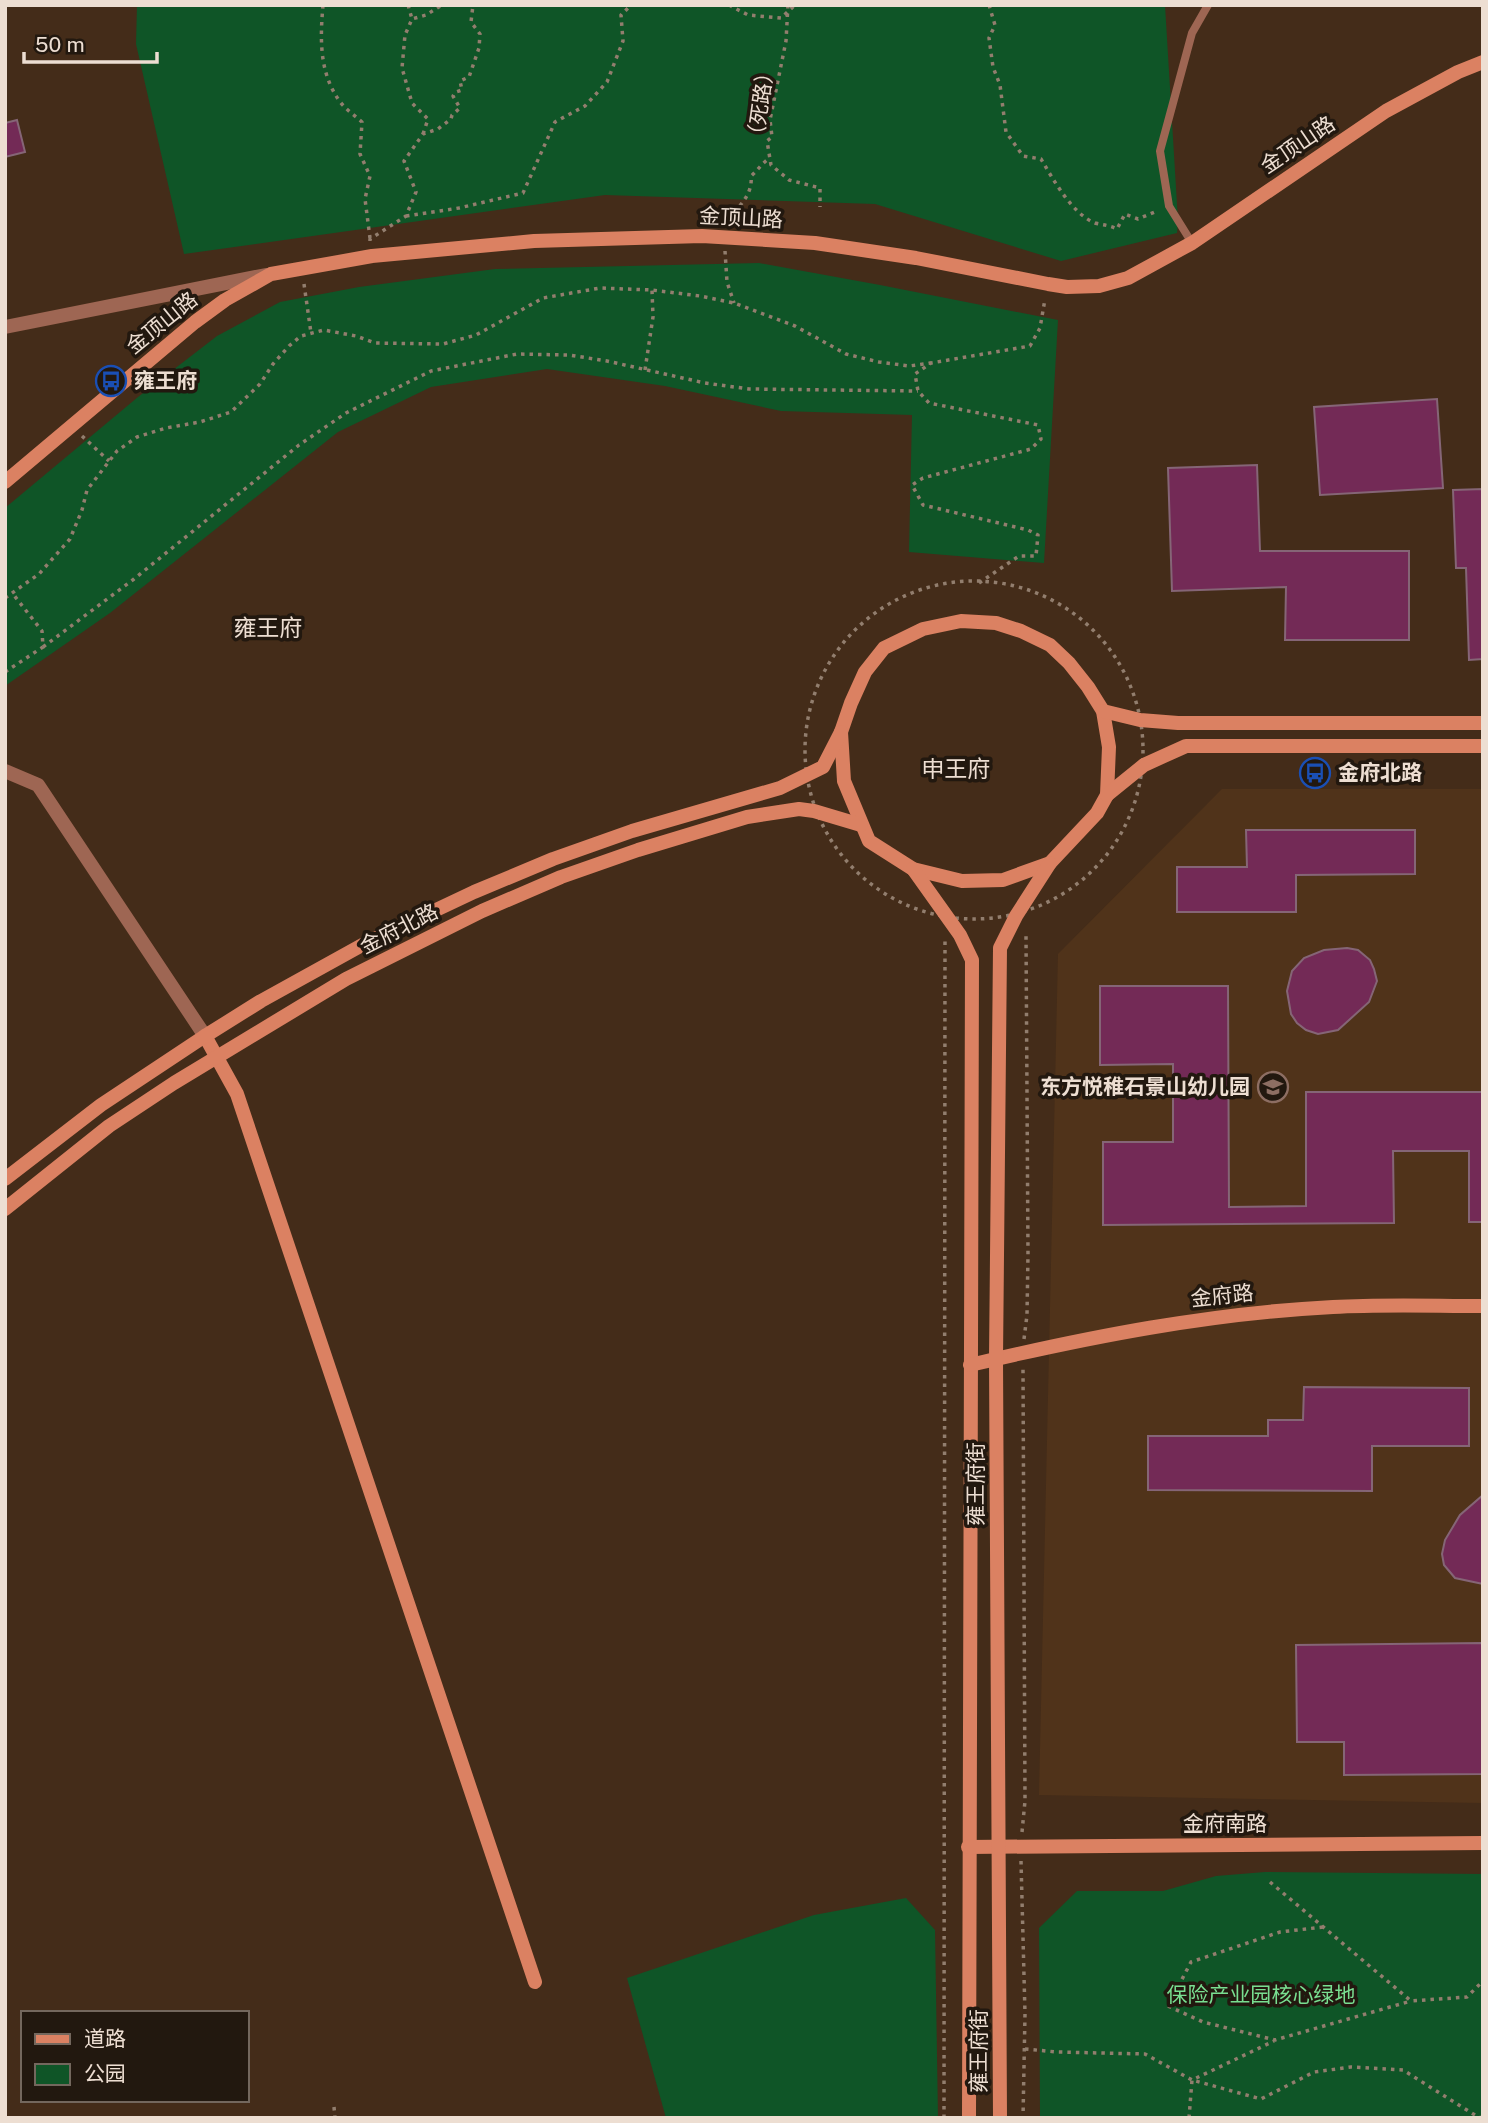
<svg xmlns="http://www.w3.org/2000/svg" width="1488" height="2123" viewBox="0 0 1488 2123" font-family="'Public Sans','Noto Sans SC',sans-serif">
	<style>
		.built { fill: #50331a }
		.green { fill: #0f5527 }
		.building { fill: #732a56; stroke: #856576; stroke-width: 2 }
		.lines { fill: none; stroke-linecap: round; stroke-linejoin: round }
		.path { stroke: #927e6e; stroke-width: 3.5; stroke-dasharray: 3.5 5; stroke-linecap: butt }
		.lane { stroke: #9e6653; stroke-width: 8 }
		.street { stroke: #9e6653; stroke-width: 14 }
		.secondary { stroke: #db8162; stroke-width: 14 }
		.labels { text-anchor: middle; stroke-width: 7; stroke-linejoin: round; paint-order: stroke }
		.street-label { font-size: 21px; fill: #edded2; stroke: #22180f }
		.poi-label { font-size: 21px; font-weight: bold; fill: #edded2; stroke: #22180f; text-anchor: start }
		.park-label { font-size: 21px; fill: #79df91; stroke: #22180f }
		.neighbourhood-label { font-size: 23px; fill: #edded2; stroke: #22180f }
	</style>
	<rect width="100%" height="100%" fill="#442c19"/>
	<path class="built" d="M1222,789h261v1014l-444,-8 19,-841z"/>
	<g class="green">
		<path d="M137,5h1028l13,216 -1,12 -116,28 -186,-57 -270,-9 -421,59 -48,-210z"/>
		<path d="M759,263l121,22 178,35 -14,243 -135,-11 3,-137 -131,-4 -116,-25 -118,-17 -116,18 -93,45 -228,181 -105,73v-178l133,-111 79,-61 63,-34 79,-15 136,-18z"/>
		<path d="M1265,1872l218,2v244h-443l-1,-190 38,-37h86l53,-15z"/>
		<path d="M906,1898l29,32 3,188h-272l-39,-140 187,-63z"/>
	</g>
	<g class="building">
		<path d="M17,120l8,32 -20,5v-34z"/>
		<path d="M1437,399l6,89 -123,7 -6,-88z"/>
		<path d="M1257,465l3,86h149v89h-124l1,-53 -114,4 -4,-123z"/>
		<path d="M1483,489v170l-14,1 -3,-92h-10l-3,-78z"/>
		<path d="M1246,830h169v44l-119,1v37h-119v-45h70z"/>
		<path d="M1347,948l11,2 12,10 4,9 3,12 -8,21 -31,28 -20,4 -12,-4 -9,-7 -6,-9 -4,-23 5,-20 12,-13 20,-8z"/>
		<path d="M1100,986h128l1,221 77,-1v-114h177v130h-14v-71h-76l1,72 -291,2v-83h70v-78l-73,1z"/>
		<path d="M1304,1387l165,1v58h-97v45l-224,-1v-54h120v-16h35z"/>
		<path d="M1483,1495v89l-28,-6 -11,-13 -2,-11 3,-14 15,-25z"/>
		<path d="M1483,1643v131l-139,1v-33h-47l-1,-97z"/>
	</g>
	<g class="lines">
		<g class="path">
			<path d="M323,5c-3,35 -4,69 18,98 6,7 14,13 21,19l-2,32 10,22 -5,23 5,39"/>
			<path d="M408,5l4,14"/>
			<path d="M685,5h13"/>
			<path d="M729,5l19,10 33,3 14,-13"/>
			<path d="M788,5l-2,36 -16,79 2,17 -5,4 4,24 18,15 31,8v19"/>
			<path d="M989,5l6,20 -6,13 4,29 7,18 6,47 17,24 18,3c12,20 31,55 54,64 8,2 14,2 22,6l8,-15 13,5 19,-8"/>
			<path d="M423,134l5,-15 -16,-16 -10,-35 3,-33 7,-16 14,-4 16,-10"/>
			<path d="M406,216l53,-8 64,-15 32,-71 30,-16 22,-24 16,-41 -2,-26 10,-10"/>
			<path d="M729,219c11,-14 24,-25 22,-43 7,-6 11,-13 19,-18"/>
			<path d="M370,241v-2l36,-23 10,-24 -12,-31 19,-27 15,-5 13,-10 1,-4 8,-7 -7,-12 3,-4 6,-2 -2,-9 9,-4 10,-29 1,-14 -9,-12 2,-17"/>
			<path d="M725,251l2,31 7,21"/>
			<path d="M304,284l7,49"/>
			<path d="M645,370l8,-53 -1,-27"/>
			<path d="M82,436l27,25"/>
			<circle cx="974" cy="750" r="169"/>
			<path d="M979,583l40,-27h17l2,-21 -10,-5 -105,-25 -11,-20 11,-7 108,-29 10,-10 -3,-14 -109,-22 -11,-12 -3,-17 16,-11 99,-17 10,-18 5,-29"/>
			<path d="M5,598l34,-24 31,-35 12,-29 5,-20 30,-39 20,-14 29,-9 34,-6 31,-10 29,-28 13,-20 16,-18 12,-10 23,-6 32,6 19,7 68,1 33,-9 67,-37 57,-10 52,2 48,6 34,7 61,23 51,28 33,8 30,4 22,-3"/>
			<path d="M43,647l91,-68 165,-134 47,-32 85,-42 86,-17 52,1 38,6 98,22 44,6 169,2"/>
			<path d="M5,672l38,-25 -1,-16 -29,-37"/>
			<path d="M1024,1339l3,-24 1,-61 -2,-320"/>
			<path d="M1022,1832l3,-31 -2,-433"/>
			<path d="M1021,1861l4,153 -2,104"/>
			<path d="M1270,1882l141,119 56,-4 16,-16"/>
			<path d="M1323,1927l-43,5 -89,30 -23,44 35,16 72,18 136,-39"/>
			<path d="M1025,2049l32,3 88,2 47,26 82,-39"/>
			<path d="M334,2107l1,11"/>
			<path d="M944,2118l1,-1178"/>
			<path d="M1189,2118l3,-38 69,19 53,-27 37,-5 52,3 75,47 5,1"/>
		</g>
		<path class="lane" d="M1192,243l-23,-37 -9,-55 32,-118 16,-28"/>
		<g class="street">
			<path d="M5,327l261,-52"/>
			<path d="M5,771l33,14 167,251"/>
		</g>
		<g class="secondary">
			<path d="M5,482l190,-160 30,-22 46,-26 101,-18 162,-15 168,-5 113,7 101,15 132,26 19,3 32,-1 29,-8 64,-35 194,-132 72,-39 25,-10"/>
			<path d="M961,621l35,2 25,8 29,14 19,18 19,24 15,24 6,36 -2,48 -10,18 -47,50 -47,17 -41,1 -49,-12 -44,-28 -25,-60 -3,-49 10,-29 14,-31 19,-24 39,-19z"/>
			<path d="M1103,711l37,9 38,3h305"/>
			<path d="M1107,795l37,-30 42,-19h297"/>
			<path d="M913,869l47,66 12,25 -3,1158"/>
			<path d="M205,1036l32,58 298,888"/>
			<path d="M5,1179l96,-74 104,-69 56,-35 103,-57 110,-52 79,-33 79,-28 148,-43 43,-21 18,-35"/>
			<path d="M5,1209l104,-83 65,-43 172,-104 136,-68 79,-34 77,-27 109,-33 52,-8 15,2 47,14"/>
			<path d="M970,1365c119,-28 240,-52 363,-58 50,-3 100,-1 150,-1"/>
			<path d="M968,1847l515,-4"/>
			<path d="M1000,2118l-4,-759 4,-411 16,-32 34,-53"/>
		</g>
	</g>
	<defs>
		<g id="bus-ring" transform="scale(1.575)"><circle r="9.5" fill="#22180f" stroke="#1a4fb4" stroke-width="1.5"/><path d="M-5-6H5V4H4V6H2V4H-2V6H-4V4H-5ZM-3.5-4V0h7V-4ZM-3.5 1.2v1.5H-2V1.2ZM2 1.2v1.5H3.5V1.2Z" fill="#1a4fb4"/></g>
		<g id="school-ring" transform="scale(1.575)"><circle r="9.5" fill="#22180f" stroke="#8d6e63" stroke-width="1.5"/><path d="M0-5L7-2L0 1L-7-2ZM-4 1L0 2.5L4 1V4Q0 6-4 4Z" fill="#8d6e63"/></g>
	</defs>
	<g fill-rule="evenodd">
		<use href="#bus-ring" x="111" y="381"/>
		<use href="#bus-ring" x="1315" y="773"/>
		<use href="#school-ring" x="1273" y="1087"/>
	</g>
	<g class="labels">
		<g class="street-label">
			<text transform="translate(761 104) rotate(-82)" y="7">（死路）</text>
			<text transform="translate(1298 145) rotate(-34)" y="7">金顶山路</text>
			<text transform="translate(741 218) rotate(3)" y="7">金顶山路</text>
			<text transform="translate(162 323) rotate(-39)" y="7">金顶山路</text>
			<text transform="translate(399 929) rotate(-27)" y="7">金府北路</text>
			<text transform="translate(1222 1296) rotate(-6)" y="7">金府路</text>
			<text transform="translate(976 1484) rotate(-90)" y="7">雍王府街</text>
			<text x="1225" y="1831">金府南路</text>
			<text transform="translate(979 2051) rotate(-90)" y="7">雍王府街</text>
		</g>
		<g class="poi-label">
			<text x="134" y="388">雍王府</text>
			<text x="1338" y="780">金府北路</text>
			<text x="1250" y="1094" text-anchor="end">东方悦稚石景山幼儿园</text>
		</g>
		<g class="park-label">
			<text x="1261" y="2002">保险产业园核心绿地</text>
		</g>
		<g class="neighbourhood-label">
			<text x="268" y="636">雍王府</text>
			<text x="956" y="777">申王府</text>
		</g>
	</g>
	<rect width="1488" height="2123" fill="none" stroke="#edded2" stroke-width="14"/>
	<rect x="21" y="2011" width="228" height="91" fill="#22180f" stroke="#73675d" stroke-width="2"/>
	<rect x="35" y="2034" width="35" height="10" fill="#db8162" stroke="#73675d" stroke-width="2"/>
	<text x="84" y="2046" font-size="21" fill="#edded2">道路</text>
	<rect x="35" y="2064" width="35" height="21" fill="#0f5527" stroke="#73675d" stroke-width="2"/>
	<text x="84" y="2081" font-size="21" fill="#edded2">公园</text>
	<path d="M24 52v10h133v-10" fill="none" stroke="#edded2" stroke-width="3.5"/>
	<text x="35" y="52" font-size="21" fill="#edded2" stroke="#22180f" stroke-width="5" paint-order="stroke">50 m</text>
</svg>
